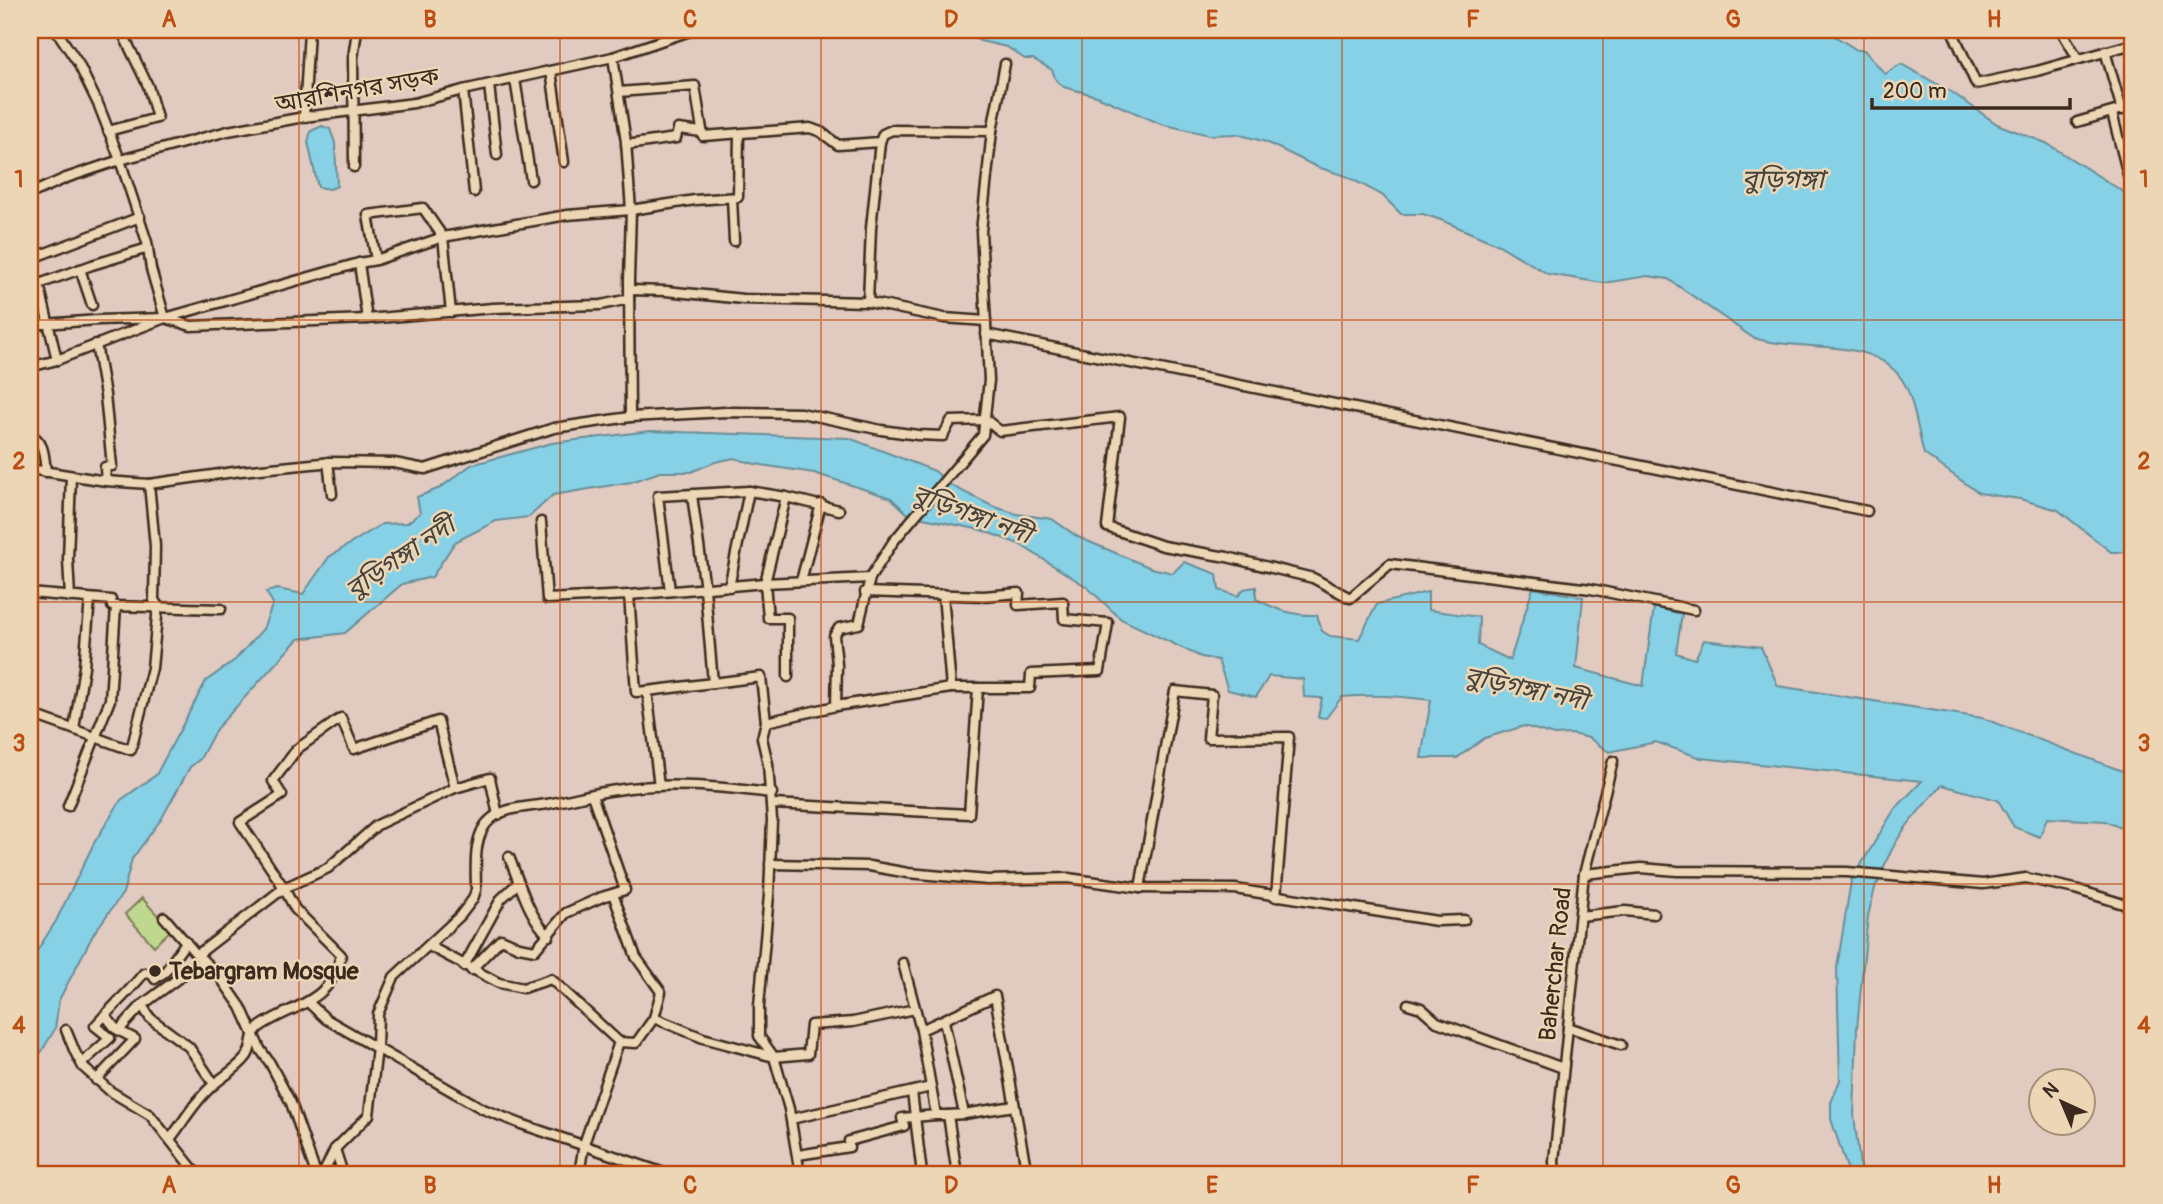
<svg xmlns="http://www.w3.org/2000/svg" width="2163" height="1204" viewBox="0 0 2163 1204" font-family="Pangolin,'Noto Sans Bengali',sans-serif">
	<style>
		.green { fill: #bfd78e; stroke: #7d8056; stroke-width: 2 }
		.water { fill: #87d1e7; stroke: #698e97; stroke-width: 2 }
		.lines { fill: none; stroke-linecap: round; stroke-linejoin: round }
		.minor-casing { stroke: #3b2a1e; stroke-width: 13 }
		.minor { stroke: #ecd6b5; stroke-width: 8 }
		.grid { fill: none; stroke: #bd4d10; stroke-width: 2; stroke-opacity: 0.55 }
		.poi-dot { fill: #3b2a1e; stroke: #ecd6b5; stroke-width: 2.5 }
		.labels { text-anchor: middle; stroke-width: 5; stroke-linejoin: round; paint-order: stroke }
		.street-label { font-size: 24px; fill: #3b2a1e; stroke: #ecd6b5 }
		.poi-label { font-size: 24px; font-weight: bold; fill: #3b2a1e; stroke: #ecd6b5; text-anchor: start }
		.water-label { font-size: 26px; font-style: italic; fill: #46433c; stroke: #ecd6b5 }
		.neatline { fill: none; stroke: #bd4d10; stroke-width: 2.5 }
		.grid-label { font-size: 23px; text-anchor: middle; font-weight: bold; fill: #bd4d10 }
	</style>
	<rect width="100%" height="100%" fill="#e1cac0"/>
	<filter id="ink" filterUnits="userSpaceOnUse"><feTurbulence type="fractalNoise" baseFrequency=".0143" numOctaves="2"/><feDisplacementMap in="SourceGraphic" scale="14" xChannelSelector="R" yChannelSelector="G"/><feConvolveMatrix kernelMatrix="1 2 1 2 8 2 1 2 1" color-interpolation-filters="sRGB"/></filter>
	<g filter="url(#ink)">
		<path class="green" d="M142,898l29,32 -17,16 -29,-32z"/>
		<g class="water">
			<path d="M961,30h864l32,20h7l21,24 16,-10 52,29 44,31 49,19 87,55v354h-22l-53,-42 -38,-11 -41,-6 -55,-39c-6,-21 -8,-43 -16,-63 -24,-60 -109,-36 -156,-54l-84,-58 -20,-3 -45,7 -55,-9 -49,-29 -58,-25 -18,-6h-22l-19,-19 -36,-19 -29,-9 -51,-25 -29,-8 -27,1 -49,-11 -64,-28 -33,-9 -8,-7 -4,-10 -19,-11h-8l-18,-12 -27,-6z"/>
			<path d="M322,126l8,3 5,14 2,43 -7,3 -12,-2 -10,-45 3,-11z"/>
			<path d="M650,431l199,7 86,33 15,14 42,21 25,8 35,5 26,18 73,31 22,5 11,-11 33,12 2,16 19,6 6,-7 12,-2v12c21,11 38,17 61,16l5,16 8,5 29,3 18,-35 51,-12v18l51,7 -1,28 32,15 23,-72 50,9 -7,71 67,18 11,-79 28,7 -6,39 19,6 9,-19 57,7 17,39 204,32 151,57v58l-28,-12 -58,-3 -7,19 -26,-10 -16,-27 -56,-15c-31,34 -50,54 -64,98l-2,1 -8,32 -11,112 -3,87 7,59h-12l-18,-55v-16l9,-23 -3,-113 14,-86 43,-71 28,-29 -221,-23 -45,-16 -47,10 -20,-14 -17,-4 -18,1 -30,-9 -39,12 -28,20h-36l10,-58c-31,-4 -58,-6 -89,-3l-16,21 -8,-1 4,-19 -18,-1 -1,-18 -34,-3 -13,21 -28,-7 -10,-30 -17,-3 -80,-38 -34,-32 -68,-43 -38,-14 -72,-15 -18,-17 -77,-25 -59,-9 -21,-6 -19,4 -24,10h-31l-29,10 -78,13 -24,22 -33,4 -41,21 -23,35 -30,7 -57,49 -47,6 -82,90 -16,30 -10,8 -28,51 -30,41 -9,34 -29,40 -35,67 -4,29 -25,42v-109l26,-41 38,-78 27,-43 35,-25 50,-94 29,-21 28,-31 10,-26 -7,-11 11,-3 26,5 26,-37 53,-33 25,-1 13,-10 -3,-16 23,-9 31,-23 81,-22z"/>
		</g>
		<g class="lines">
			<g class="minor-casing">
				<g id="minor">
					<path d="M56,30l22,33 21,43 21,54 27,82 4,27 14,49"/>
					<path d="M1952,30l24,54 61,-13 96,-27"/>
					<path d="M2061,30l17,29"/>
					<path d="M30,32l3,-2"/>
					<path d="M2105,51l17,59"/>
					<path d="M613,57l13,85 5,68 -2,70 1,137"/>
					<path d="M551,71l13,91"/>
					<path d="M515,79l16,101"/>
					<path d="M489,85l8,70"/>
					<path d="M463,90l11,102"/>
					<path d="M619,92l76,-6 8,50 107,-8 11,4 17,13 42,-3 3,-8 9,-4 100,1"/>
					<path d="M2112,113l16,62 5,-1"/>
					<path d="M304,117l5,-87"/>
					<path d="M2077,122l56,-16"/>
					<path d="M108,131l49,-13 -9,-32 -27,-56"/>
					<path d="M626,145l50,-7 2,-9 24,3"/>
					<path d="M354,167l-1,-109 4,-28"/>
					<path d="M30,194l36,-16 54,-18 108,-29 76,-14 110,-14 49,-13 150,-33 80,-27"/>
					<path d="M732,198l2,43"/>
					<path d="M30,240l5,17 105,-40"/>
					<path d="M376,260l-8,-45 55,-7 20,29 8,75"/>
					<path d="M359,263l8,56 126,-11 108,-3 28,-6v-2"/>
					<path d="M80,269l12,36"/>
					<path d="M629,290l37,1 77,8 125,3 76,16 42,3"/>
					<path d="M868,302l3,-74 9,-86"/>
					<path d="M30,325l68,-5 67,-2 26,8 176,-7"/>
					<path d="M986,334l881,177"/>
					<path d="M96,344l9,51 7,71 -7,1 1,14"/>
					<path d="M57,360l-18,-76 53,-19 56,-17"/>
					<path d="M30,367l27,-7 108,-42 194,-55 17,-3 67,-23 124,-22 64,-5 64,-10 43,-3 1,-63"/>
					<path d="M30,434c15,8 14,22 16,38"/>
					<path d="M328,462l4,32"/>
					<path d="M30,469l76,12 43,3 92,-13 91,-9 62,1 31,6 129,-41 76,-11 96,-5 75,1 80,17 37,5 25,1 8,-15 35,-1 14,11 120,-14 -13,110 56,19 64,11 86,21 37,20 40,-34 201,25 103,21"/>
					<path d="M692,495l13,94 8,94 48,-6 5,45"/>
					<path d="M786,497l-21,86 3,35h20v59"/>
					<path d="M541,522l6,77 82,-4"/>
					<path d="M801,581l20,-77"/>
					<path d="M729,587l20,-96 37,6 53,13"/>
					<path d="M670,591l-12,-95 91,-5"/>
					<path d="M865,592l119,4 35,-3 -1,12 45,-3 1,17 44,4 -8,48 -69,3 -1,14h-79"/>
					<path d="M30,593l81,7 1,6 109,3"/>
					<path d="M70,597l-2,-38 3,-83"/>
					<path d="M647,691l-11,1 -7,-97 136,-12 105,-5"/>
					<path d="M836,706l115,-18 -8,-94"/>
					<path d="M30,717l12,1 89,32 21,-82 6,-62 -4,-6 1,-54 -6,-62"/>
					<path d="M74,729l10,-62 6,-68"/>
					<path d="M30,737l5,-17"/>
					<path d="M659,786l-12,-95 66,-8"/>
					<path d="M772,804l197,10 9,-126"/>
					<path d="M68,806l42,-106 6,-94"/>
					<path d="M509,857c11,26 19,59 40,79"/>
					<path d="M770,864l99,2 39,7 80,7 80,-2 72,10 95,1 202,32 27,-1"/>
					<path d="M1584,874l57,-6 36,3 170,1 136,12 43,-6 49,11 58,18"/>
					<path d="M1140,888l35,-197 37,4 -4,43 81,-1 -13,160"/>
					<path d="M613,894l23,63 25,35 -7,26"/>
					<path d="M1580,916l45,-5 29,3"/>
					<path d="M164,917l33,38 21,19 23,33 19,42 10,14 21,40 25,71"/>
					<path d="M429,946l70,37 24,5 28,-9 68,63 17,1 18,-25 49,20 71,19 34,-3 3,-29 42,-3 62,-13"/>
					<path d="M197,955l87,-67 44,-20 49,-43 78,-37 35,-10 8,37"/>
					<path d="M903,963l18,67 74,-34 32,178"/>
					<path d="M464,966l37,-67 18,-17"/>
					<path d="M471,970l30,-31 18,8 16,3 31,-37 36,-16 23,-7 -33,-95"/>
					<path d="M309,1003l17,16 157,90 38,15 146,50"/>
					<path d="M1408,1004l13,4 16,14 126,46"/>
					<path d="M142,1005l8,13 39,29 25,37"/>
					<path d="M944,1021l20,93 -16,1"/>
					<path d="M1568,1027l53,18"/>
					<path d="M120,1029l22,-24 61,-45"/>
					<path d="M66,1030l9,22 8,15 27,24 40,24 47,59"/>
					<path d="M82,1063l28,-25 -15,-12c16,-18 34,-34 49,-53l8,1 3,5 10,-7 21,-30"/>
					<path d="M96,1080l39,-41 -19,-10 -11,-14"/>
					<path d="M931,1087l5,28h12l9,59"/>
					<path d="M912,1092l10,82"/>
					<path d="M964,1114l50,-8"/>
					<path d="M791,1119l140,-32 -10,-57"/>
					<path d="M170,1139c13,-16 24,-37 40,-51 11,-11 28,-19 37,-32 8,-13 0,-22 17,-32 33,-20 68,-23 77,-69l-46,-46 -11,-21 -44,-66 42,-27 -9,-14 24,-32 44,-31 13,31 84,-28 17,67"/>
					<path d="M335,1149l8,25"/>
					<path d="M798,1155l51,-8v-6l55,-15 -2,-8 34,-3"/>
					<path d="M323,1174l12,-25 34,-34 8,-67 1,-34 16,-37 66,-61 13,-17 3,-9c0,-21 -4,-56 15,-71 13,-12 39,-12 56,-15 23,-4 46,-11 69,-14 51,-9 105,-3 156,3"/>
					<path d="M579,1174l5,-30 35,-102"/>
					<path d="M800,1174l-11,-65 -15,-52 -15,-21v-30l10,-111 3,-75 -4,-56 -6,-26 4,-16 70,-16 1,-42 -3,-28 5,-8 20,-4 11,-46 23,-36 90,-107 6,-55 -8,-149 11,-100 13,-67"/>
					<path d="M1555,1174l-1,-13 30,-287 29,-113"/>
				</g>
			</g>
			<use href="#minor" class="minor"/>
		</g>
	</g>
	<path class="grid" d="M299,30v1144M560,30v1144M821,30v1144M1082,30v1144M1342,30v1144M1603,30v1144M1864,30v1144M30,320h2103M30,602h2103M30,884h2103"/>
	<circle class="poi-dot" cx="155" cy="971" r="7"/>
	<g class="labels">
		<g class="street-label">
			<text transform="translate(357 90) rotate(-10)" y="8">আরশিনগর সড়ক</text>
			<text transform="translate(1555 964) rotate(-84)" y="8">Baherchar Road</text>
		</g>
		<g class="poi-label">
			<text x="169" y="979">Tebargram Mosque</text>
		</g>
		<g class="water-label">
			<text x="1783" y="188">বুড়িগঙ্গা</text>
			<text transform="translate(972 514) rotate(20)" y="9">বুড়িগঙ্গা নদী</text>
			<text transform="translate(400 557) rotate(-34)" y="9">বুড়িগঙ্গা নদী</text>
			<text transform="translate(1526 688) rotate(12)" y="9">বুড়িগঙ্গা নদী</text>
		</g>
	</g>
	<rect width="2163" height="1204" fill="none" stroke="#ecd6b5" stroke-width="77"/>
	<g transform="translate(2062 1102) rotate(316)"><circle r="33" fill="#ecd6b5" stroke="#a59179" stroke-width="2"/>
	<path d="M0-5L12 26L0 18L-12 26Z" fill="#3b2a1e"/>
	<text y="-10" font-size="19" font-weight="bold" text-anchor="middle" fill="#3b2a1e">N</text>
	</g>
	<path d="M1872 98v10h198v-10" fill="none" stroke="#3b2a1e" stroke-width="3.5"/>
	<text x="1883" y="98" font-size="21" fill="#3b2a1e" stroke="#ecd6b5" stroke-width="5" paint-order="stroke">200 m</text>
	<rect x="38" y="38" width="2086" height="1128" class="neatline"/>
	<g class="grid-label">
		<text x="169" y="27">A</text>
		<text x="430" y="27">B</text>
		<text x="690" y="27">C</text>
		<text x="951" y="27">D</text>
		<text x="1212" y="27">E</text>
		<text x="1473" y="27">F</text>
		<text x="1733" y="27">G</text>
		<text x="1994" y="27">H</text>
		<text x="19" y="187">1</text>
		<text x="2144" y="187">1</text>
		<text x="19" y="469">2</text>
		<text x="2144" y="469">2</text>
		<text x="19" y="751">3</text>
		<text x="2144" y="751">3</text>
		<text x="19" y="1033">4</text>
		<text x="2144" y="1033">4</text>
		<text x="169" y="1193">A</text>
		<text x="430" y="1193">B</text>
		<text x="690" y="1193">C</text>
		<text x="951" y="1193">D</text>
		<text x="1212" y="1193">E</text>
		<text x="1473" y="1193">F</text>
		<text x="1733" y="1193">G</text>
		<text x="1994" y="1193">H</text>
	</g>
</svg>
